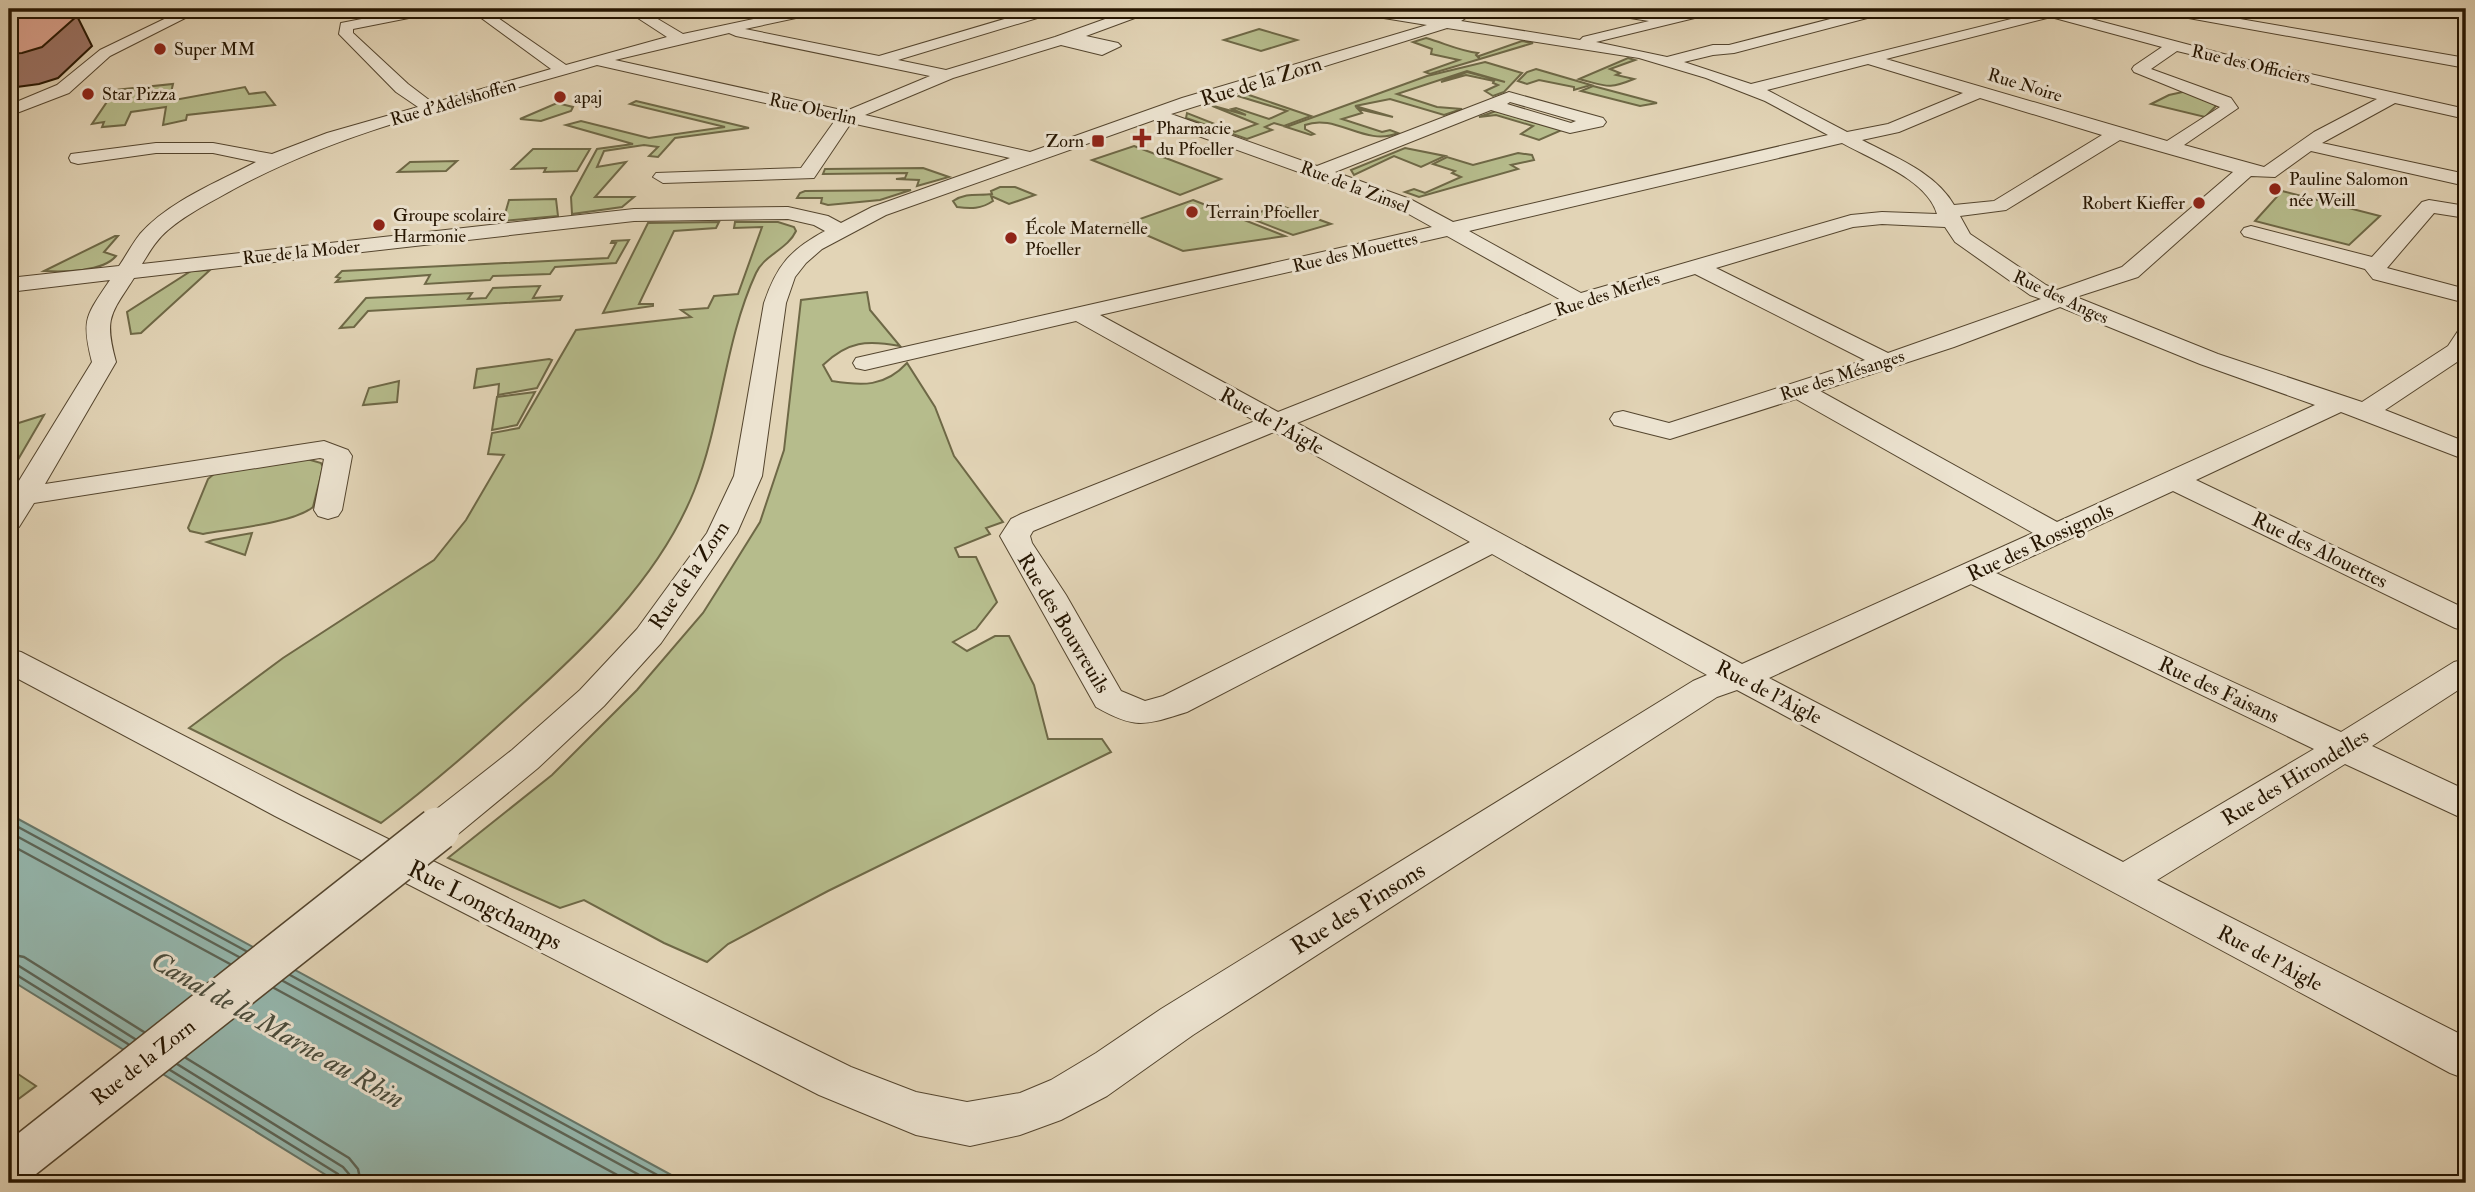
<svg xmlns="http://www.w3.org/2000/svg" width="2475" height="1192" viewBox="0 0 2475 1192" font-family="'IM FELL Double Pica',serif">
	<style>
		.green { fill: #b6bc8c; stroke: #6e6846; stroke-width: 2 }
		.water { fill: #95b8af; stroke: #687769; stroke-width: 2 }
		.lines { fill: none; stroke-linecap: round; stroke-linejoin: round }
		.shore { stroke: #5d6658; stroke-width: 2.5 }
		.street-casing { stroke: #54452e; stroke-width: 2 }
		.primary-casing { stroke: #251501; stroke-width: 3 }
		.street { fill: #ece3d0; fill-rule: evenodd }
		.primary { fill: #e2d4b6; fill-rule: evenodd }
		.tram { stroke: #251501; stroke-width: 2 }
		.street-bridge-casing { stroke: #54452e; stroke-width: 46; stroke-linecap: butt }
		.street-bridge { stroke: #ece3d0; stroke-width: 43 }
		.shaded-wall { fill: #9d7467; stroke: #251501; stroke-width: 2 }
		.building { fill: #e0a693; stroke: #251501; stroke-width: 2 }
		.poi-dot { fill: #8f2418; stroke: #ece3d0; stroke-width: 2.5 }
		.labels { text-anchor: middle; stroke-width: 6; stroke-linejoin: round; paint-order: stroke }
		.far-poi-label { font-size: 18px; fill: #251501; stroke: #ece3d0; text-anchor: start }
		.far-street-label { font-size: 18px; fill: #251501; stroke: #ece3d0 }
		.street-label { font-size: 21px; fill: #251501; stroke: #ece3d0 }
		.near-street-label { font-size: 24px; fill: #251501; stroke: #ece3d0 }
		.near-water-label { font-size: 28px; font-style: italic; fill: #4c4e3e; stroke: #ece3d0 }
	</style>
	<rect width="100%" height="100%" fill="#e2d4b6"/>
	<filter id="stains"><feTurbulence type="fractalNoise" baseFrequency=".00286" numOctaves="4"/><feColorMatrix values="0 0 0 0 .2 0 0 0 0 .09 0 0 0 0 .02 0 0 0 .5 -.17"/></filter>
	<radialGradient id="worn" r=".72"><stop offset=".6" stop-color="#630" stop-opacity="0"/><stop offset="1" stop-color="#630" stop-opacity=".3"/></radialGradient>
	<g class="green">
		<path d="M1259,29l38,11 -36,11 -37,-11z"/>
		<path d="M1426,38c18,5 34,13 52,15l-2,2 3,3v-2l43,-15 11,2 -103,31 -5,-2 34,-12 -28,-6 1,-5 -19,-7z"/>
		<path d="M1628,58l7,2 -25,9 10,4 -4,2 18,4c-27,11 -27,7 -55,0z"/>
		<path d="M1485,62l37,11 -18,19 -11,4 -8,-5 13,-6 -5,-2 1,-2 -28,-6 -25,7 26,-10 38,10 -38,-11 -70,23 40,13 25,2 -18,6 -54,-16 -35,7 38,11 -35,-8 4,4 -20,6 40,13 8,-2 8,3c-33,14 -62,-20 -93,-8v4l9,5 -3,1 -25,-8 141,-51z"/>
		<path d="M1536,69l55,16 -17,5v-3l-35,-7 -12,4 -9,-3 9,-9z"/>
		<path d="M173,84l-4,17 76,-14 4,7 16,-2 10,13 -88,10 -1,5 -23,5 3,-18 -35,5 -6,13 -23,2 2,-5 -12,2 23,-34z"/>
		<path d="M1593,86l64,17 -17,3 -59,-15z"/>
		<path d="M2187,91l31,13 -13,13 -54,-13 18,-9z"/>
		<path d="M1246,94l65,22 -27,10 -10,-3 -9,4 7,3 -25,9 -61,-21 1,-5 48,19 22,-8 -47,-19 36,10 -14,-6 4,-1 33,11 18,-8 -49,-15z"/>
		<path d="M636,101l113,27 -74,10 -17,19 -9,-1 9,-9 -14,-2 -40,6 -7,16 29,-5 -31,35h39l-12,10 -50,7 -1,-17 26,-48 36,-5 -67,-19 15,-4 68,17 76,-11 -95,-23z"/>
		<path d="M557,103l16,4 -2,4 -30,10 -21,-2z"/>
		<path d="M1496,111l66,19 -23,10 -18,-6 12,-8 -37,-11 -17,2z"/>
		<path d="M1134,146l87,33 -41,16 -88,-35z"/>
		<path d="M1405,148l40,8 -24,11 -27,-11 -40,19 -3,-5z"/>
		<path d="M533,149h57l-13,22 -33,1 2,-4 -34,1z"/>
		<path d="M1518,153l14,2 2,5 -23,5 7,4 -99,28 -14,-5 9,-3 11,4 36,-16 -9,-4 3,-2 -22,-7 14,-7 26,8z"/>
		<path d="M457,161l-11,10 -48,1 12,-10z"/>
		<path d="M923,168l26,9 -32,9 2,-6 -23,-1 9,-1 2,-5 -84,1 2,-5z"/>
		<path d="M1000,187h15l20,8 -26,9 -18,-8 2,5c-12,8 -22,8 -36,6l-4,-6c14,-9 25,-5 39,-7l-1,-3z"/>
		<path d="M911,190l-31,10 -52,5 -7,-2 1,-5h-25l3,-5 5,-2z"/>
		<path d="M2282,191l98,25 -31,29 -94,-24z"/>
		<path d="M556,199l2,17 -55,5 6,-21z"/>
		<path d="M1193,200l92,36 -102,15 -60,-26z"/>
		<path d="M1279,205l52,19 -38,11 -46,-18z"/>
		<path d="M719,222l-3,6 -42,3 -35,73h14v2l-50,7 45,-90z"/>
		<path d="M735,222h43l16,5 2,4c-8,18 -32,24 -40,42 -32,69 -34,148 -62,218 -35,87 -107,155 -175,216 -45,41 -89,79 -138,116l-192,-95 94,-70 151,-98 32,-40 38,-65 -16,-1 4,-21 27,-5 57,-98 115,-13 -10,-7 27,-2 6,-12 24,-2 24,-67 -28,1z"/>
		<path d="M115,236h3l-14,16 12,4c-13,16 -53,16 -72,15z"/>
		<path d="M629,240l-13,23 -61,4 -5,7 -57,2 -3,4 -65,4 5,-9 -94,7 4,-4 -4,-1 6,-6 266,-13 8,-15h-5l1,-2z"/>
		<path d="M210,270l-69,63 -10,1 -4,-22 64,-41z"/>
		<path d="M540,286l-7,12 29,-2 -2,4 -192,11 -14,16 -14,1 26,-30 106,-5 -4,6 18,-1 7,-10z"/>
		<path d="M867,292l3,18 30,36c-33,-6 -52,-5 -77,19l9,16c30,5 53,6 75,-18l28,44 19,49 49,66 -17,6 4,6 -35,14 4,9h17l21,45 -21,27 -23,13 14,9 28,-15h14l25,49 14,54h54l9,13 -283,139 -100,53 -21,18 -43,-19 -80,-43 -24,8 -112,-50 104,-83 85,-85 66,-77 24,-38 33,-53 24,-72 17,-150z"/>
		<path d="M549,359l3,1 -15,28 -39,7 1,-11 -25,4 3,-19z"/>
		<path d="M399,381l-2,21 -34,3 6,-17z"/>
		<path d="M535,392l-18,33 -25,5 5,-33z"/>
		<path d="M44,415l-35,60v-49z"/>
		<path d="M307,459l14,4 2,4 -10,40c-19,16 -83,22 -110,27l-13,-3 -2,-3 20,-49 6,-5z"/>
		<path d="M252,533l-7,22 -38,-13 6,-2z"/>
		<path d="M9,1068l27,18 -27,20z"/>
	</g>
	<path class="water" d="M9,814l677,369h-347l-330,-204z"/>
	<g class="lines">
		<g class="shore">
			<path d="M9,822l237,129"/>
			<path d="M9,832l230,125"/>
			<path d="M9,844l221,120"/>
			<path d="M9,954l15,3 120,75"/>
			<path d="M9,964l10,2 116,73"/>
			<path d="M9,973l6,1 113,70"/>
			<path d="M290,975l382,208"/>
			<path d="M283,981l371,202"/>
			<path d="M274,988l358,195"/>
			<path d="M186,1058l163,100 9,11 3,14"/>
			<path d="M177,1064l166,103 6,7 2,9"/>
			<path d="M170,1070l168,104 4,9"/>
		</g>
		<g class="street-casing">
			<g id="street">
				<path d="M185,9h18l-93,47 -41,37 -60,23v-11l48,-20 43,-35z"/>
				<path d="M413,9h28l-7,4 -81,16v4l55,51 25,19 118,-34 -82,-60h16l81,56 101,-28 -43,-28h17l42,25 117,-25h26l-2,3 -79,17 134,27 159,-47h21l-2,3 -159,48 48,10 109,-33 78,-28h20l-2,3 -65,24 32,7 3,3 -19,9 -41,-10 -108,33 -88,37 165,37 152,-54 245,-73 -74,-12 -7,-4h33l65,10 19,-10h17l-19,12 119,19 3,-3 66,-16 -50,-8 -7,-4h35l33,5 2,3 36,-8h14l-1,5 -115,28 71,15 46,-12h16l140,-36h23l-2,3 -156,41 -21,2 -29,7 67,22 284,-71 -4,-4h31l-1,2 178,47 227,51v10l-71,-16 -73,40 144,31v12l-155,-35 -36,26 -24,-1 -113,101 -62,20 142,57 144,48 86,-56 10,-15 8,-2v27l-81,54 81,32v18l-125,-48 -145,68 270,129v22l-11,-3 -282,-137 -177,82 345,159 113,-70 12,-3v26l-94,61 94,44v30l-121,-56 -188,116 309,157v42l-16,-6 -713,-383 -20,7 -524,338 -86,61 -46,24 -41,15 -50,11 -54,-11 -97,-40 -544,-279 -266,-142v-25l12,3 280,144 550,271 65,25 51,10 53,-9 31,-13 45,-27 65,-44 532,-328 14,-6 -215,-121 -305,158c-42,13 -51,18 -91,-5l-96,-171 11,-17 10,-5 234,-93 -179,-100 -211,49 -9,-2 -3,-5 3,-5 576,-131 -36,-20 -242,-87 -268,95 -64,34 -16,14 -11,14 -9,26 -24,173 -25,57 -76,110 -57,63 -66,62 -86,71 -14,4 -14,-4 -5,-10 5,-10 88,-69 68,-60 57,-61 70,-96 27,-57 30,-173c13,-38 26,-53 61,-72l-11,-6 -26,-6 -154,2 -500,57c-24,37 -30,40 -18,84l-71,122 279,-43 24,9 4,6 -10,54 -4,6 -10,3 -10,-3 -4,-6 10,-51 -4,-1 -286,45 -15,24 -10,3v-33l83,-135c-11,-43 -6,-46 18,-82l-101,12v-14l110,-12c7,-10 13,-22 21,-32 29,-33 78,-52 116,-72l-43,-9h-57l-78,11 -7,-2 -2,-4 2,-4 85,-11h57l59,11 55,-21 91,-26 -22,-15 -57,-58 2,-11zM2051,17l111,30 -28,19 -2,3 2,3 86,35 -53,34 -281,-82zM1447,28l192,30 67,20 59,23 63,34 -375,87 -43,-23 -75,-27 156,-62 79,23 33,-7 3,-4 -3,-4 -94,-26 -192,74 -146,-52zM729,33l7,3 194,40 -84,35 -231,-51zM2177,51l200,48 -63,33 -50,35 -80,-22 54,-37 -7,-10 -80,-29zM1868,64l95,29 -75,31 -41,8 -80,-42zM597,65l239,54 -35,49 -145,5 -3,4 10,6 151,-5 37,-55 159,35 -138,49 -31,16 -13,-7 -40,-9 -154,2 -492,55c8,-13 15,-25 26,-34 20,-17 45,-29 68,-42 111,-60 240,-87 361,-123zM1980,98l122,37 -108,66 -40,4c-19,-33 -60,-48 -92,-65l37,-8zM1510,102l66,19 -5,2 -64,-19zM2120,140l113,32 -111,95 -65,23 -11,-5 -76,-51 -10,-18 46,-6zM1842,143c30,17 85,36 95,71l-55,-2 -31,3 -270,78 -112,-62zM1882,224l63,3 10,15 75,53 11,4 -153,54 -172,-85 137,-41zM1447,236l114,64 -283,112 -178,-97zM1695,274l170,86 -196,63 -46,-12 -9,2 -4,6 4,6 56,14 126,-40 237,134 -291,131 -445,-241 290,-117zM2060,307l140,57 115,41 -258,117 -237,-131 134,-44zM1274,432l196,110 -307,154 -18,5 -24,-10 -55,-96 -34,-52 -2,-7 3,-5zM1971,584l343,165 -191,113 -354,-184z"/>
				<path d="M2188,10l278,48v10l-283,-51 -2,-3 2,-3z"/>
				<path d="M2429,200l37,6v12l-32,-5 -47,55 79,21v14l-93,-24 -8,-10 -121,-33 -3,-4 3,-4 7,-2 121,31 50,-55z"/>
			</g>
		</g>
		<g class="primary-casing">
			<path id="primary" d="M31,9h20l-36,28 -6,1v-13z"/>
		</g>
		<use href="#street" class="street"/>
		<use href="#primary" class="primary"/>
		<path class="tram" d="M9,24l19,-15"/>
		<g class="street-bridge-casing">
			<path id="street-bridge" d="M23,1157l415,-328"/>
		</g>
		<use href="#street-bridge" class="street-bridge"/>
	</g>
	<path class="shaded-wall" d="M77,16l15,30 -34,32 -19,6 -30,4v-34z"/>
	<path class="building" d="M18,16h59l-35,31 -20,6 -13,1v-36z"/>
	<g class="poi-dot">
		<circle cx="160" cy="49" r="7"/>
		<circle cx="88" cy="94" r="7"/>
		<circle cx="560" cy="97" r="7"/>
		<path d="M1138.5 127.5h7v7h7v7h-7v7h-7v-7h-7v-7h7z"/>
		<rect x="1091" y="134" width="14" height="14" rx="3.5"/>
		<circle cx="2275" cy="189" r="7"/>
		<circle cx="2199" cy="203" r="7"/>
		<circle cx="1192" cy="212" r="7"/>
		<circle cx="379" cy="225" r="7"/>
		<circle cx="1011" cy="238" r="7"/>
	</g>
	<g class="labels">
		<g class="far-poi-label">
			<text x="174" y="55">Super MM</text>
			<text x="102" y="100">Star Pizza</text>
			<text x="574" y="103">apaj</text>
			<text x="1156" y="134">Pharmacie<tspan x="1156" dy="21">du Pfoeller</tspan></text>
			<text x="1084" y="147" text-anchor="end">Zorn</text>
			<text x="2289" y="185">Pauline Salomon<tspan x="2289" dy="21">née Weill</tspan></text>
			<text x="2185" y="209" text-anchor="end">Robert Kieffer</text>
			<text x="1206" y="218">Terrain Pfoeller</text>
			<text x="393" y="221">Groupe scolaire<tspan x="393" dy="21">Harmonie</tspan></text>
			<text x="1025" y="234">École Maternelle<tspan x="1025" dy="21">Pfoeller</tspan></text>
		</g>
		<g class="far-street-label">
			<text transform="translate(2251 64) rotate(13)" y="6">Rue des Officiers</text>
			<text transform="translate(2025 85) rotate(17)" y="6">Rue Noire</text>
			<text transform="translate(453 102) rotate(-16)" y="6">Rue d'Adelshoffen</text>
			<text transform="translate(813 109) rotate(13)" y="6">Rue Oberlin</text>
			<text transform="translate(1355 187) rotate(21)" y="6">Rue de la Zinsel</text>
			<text transform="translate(301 252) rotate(-6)" y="6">Rue de la Moder</text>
			<text transform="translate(1355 252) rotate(-13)" y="6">Rue des Mouettes</text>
			<text transform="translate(1607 294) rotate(-18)" y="6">Rue des Merles</text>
			<text transform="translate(2061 297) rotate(25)" y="6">Rue des Anges</text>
			<text transform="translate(1842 375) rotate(-18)" y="6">Rue des Mésanges</text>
		</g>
		<g class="street-label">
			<text transform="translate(1261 81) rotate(-17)" y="7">Rue de la Zorn</text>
			<text transform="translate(1272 421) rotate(29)" y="7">Rue de l'Aigle</text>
			<text transform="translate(2040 542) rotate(-25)" y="7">Rue des Rossignols</text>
			<text transform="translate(2320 550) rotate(26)" y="7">Rue des Alouettes</text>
			<text transform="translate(689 575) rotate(-56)" y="7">Rue de la Zorn</text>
			<text transform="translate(1064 623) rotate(59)" y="7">Rue des Bouvreuils</text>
			<text transform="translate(2219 690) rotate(25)" y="7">Rue des Faisans</text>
			<text transform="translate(1769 692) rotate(27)" y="7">Rue de l'Aigle</text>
			<text transform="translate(2295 777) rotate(-31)" y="7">Rue des Hirondelles</text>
			<text transform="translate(2270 958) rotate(28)" y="7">Rue de l'Aigle</text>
			<text transform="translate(143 1062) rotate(-38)" y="7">Rue de la Zorn</text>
		</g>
		<g class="near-street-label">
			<text transform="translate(485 905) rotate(27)" y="8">Rue Longchamps</text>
			<text transform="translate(1358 908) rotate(-32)" y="8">Rue des Pinsons</text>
		</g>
		<g class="near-water-label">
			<text transform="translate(278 1029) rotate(30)" y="10">Canal de la Marne au Rhin</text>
		</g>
	</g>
	<rect width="2475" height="1192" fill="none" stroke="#e2d4b6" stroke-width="35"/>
	<rect x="10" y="10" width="2454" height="1171" fill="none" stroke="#251501" stroke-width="3.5"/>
	<rect x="18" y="18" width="2440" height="1157" fill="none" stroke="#251501" stroke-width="2"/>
	<rect width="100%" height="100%" filter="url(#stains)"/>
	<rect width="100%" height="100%" fill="url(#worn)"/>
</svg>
